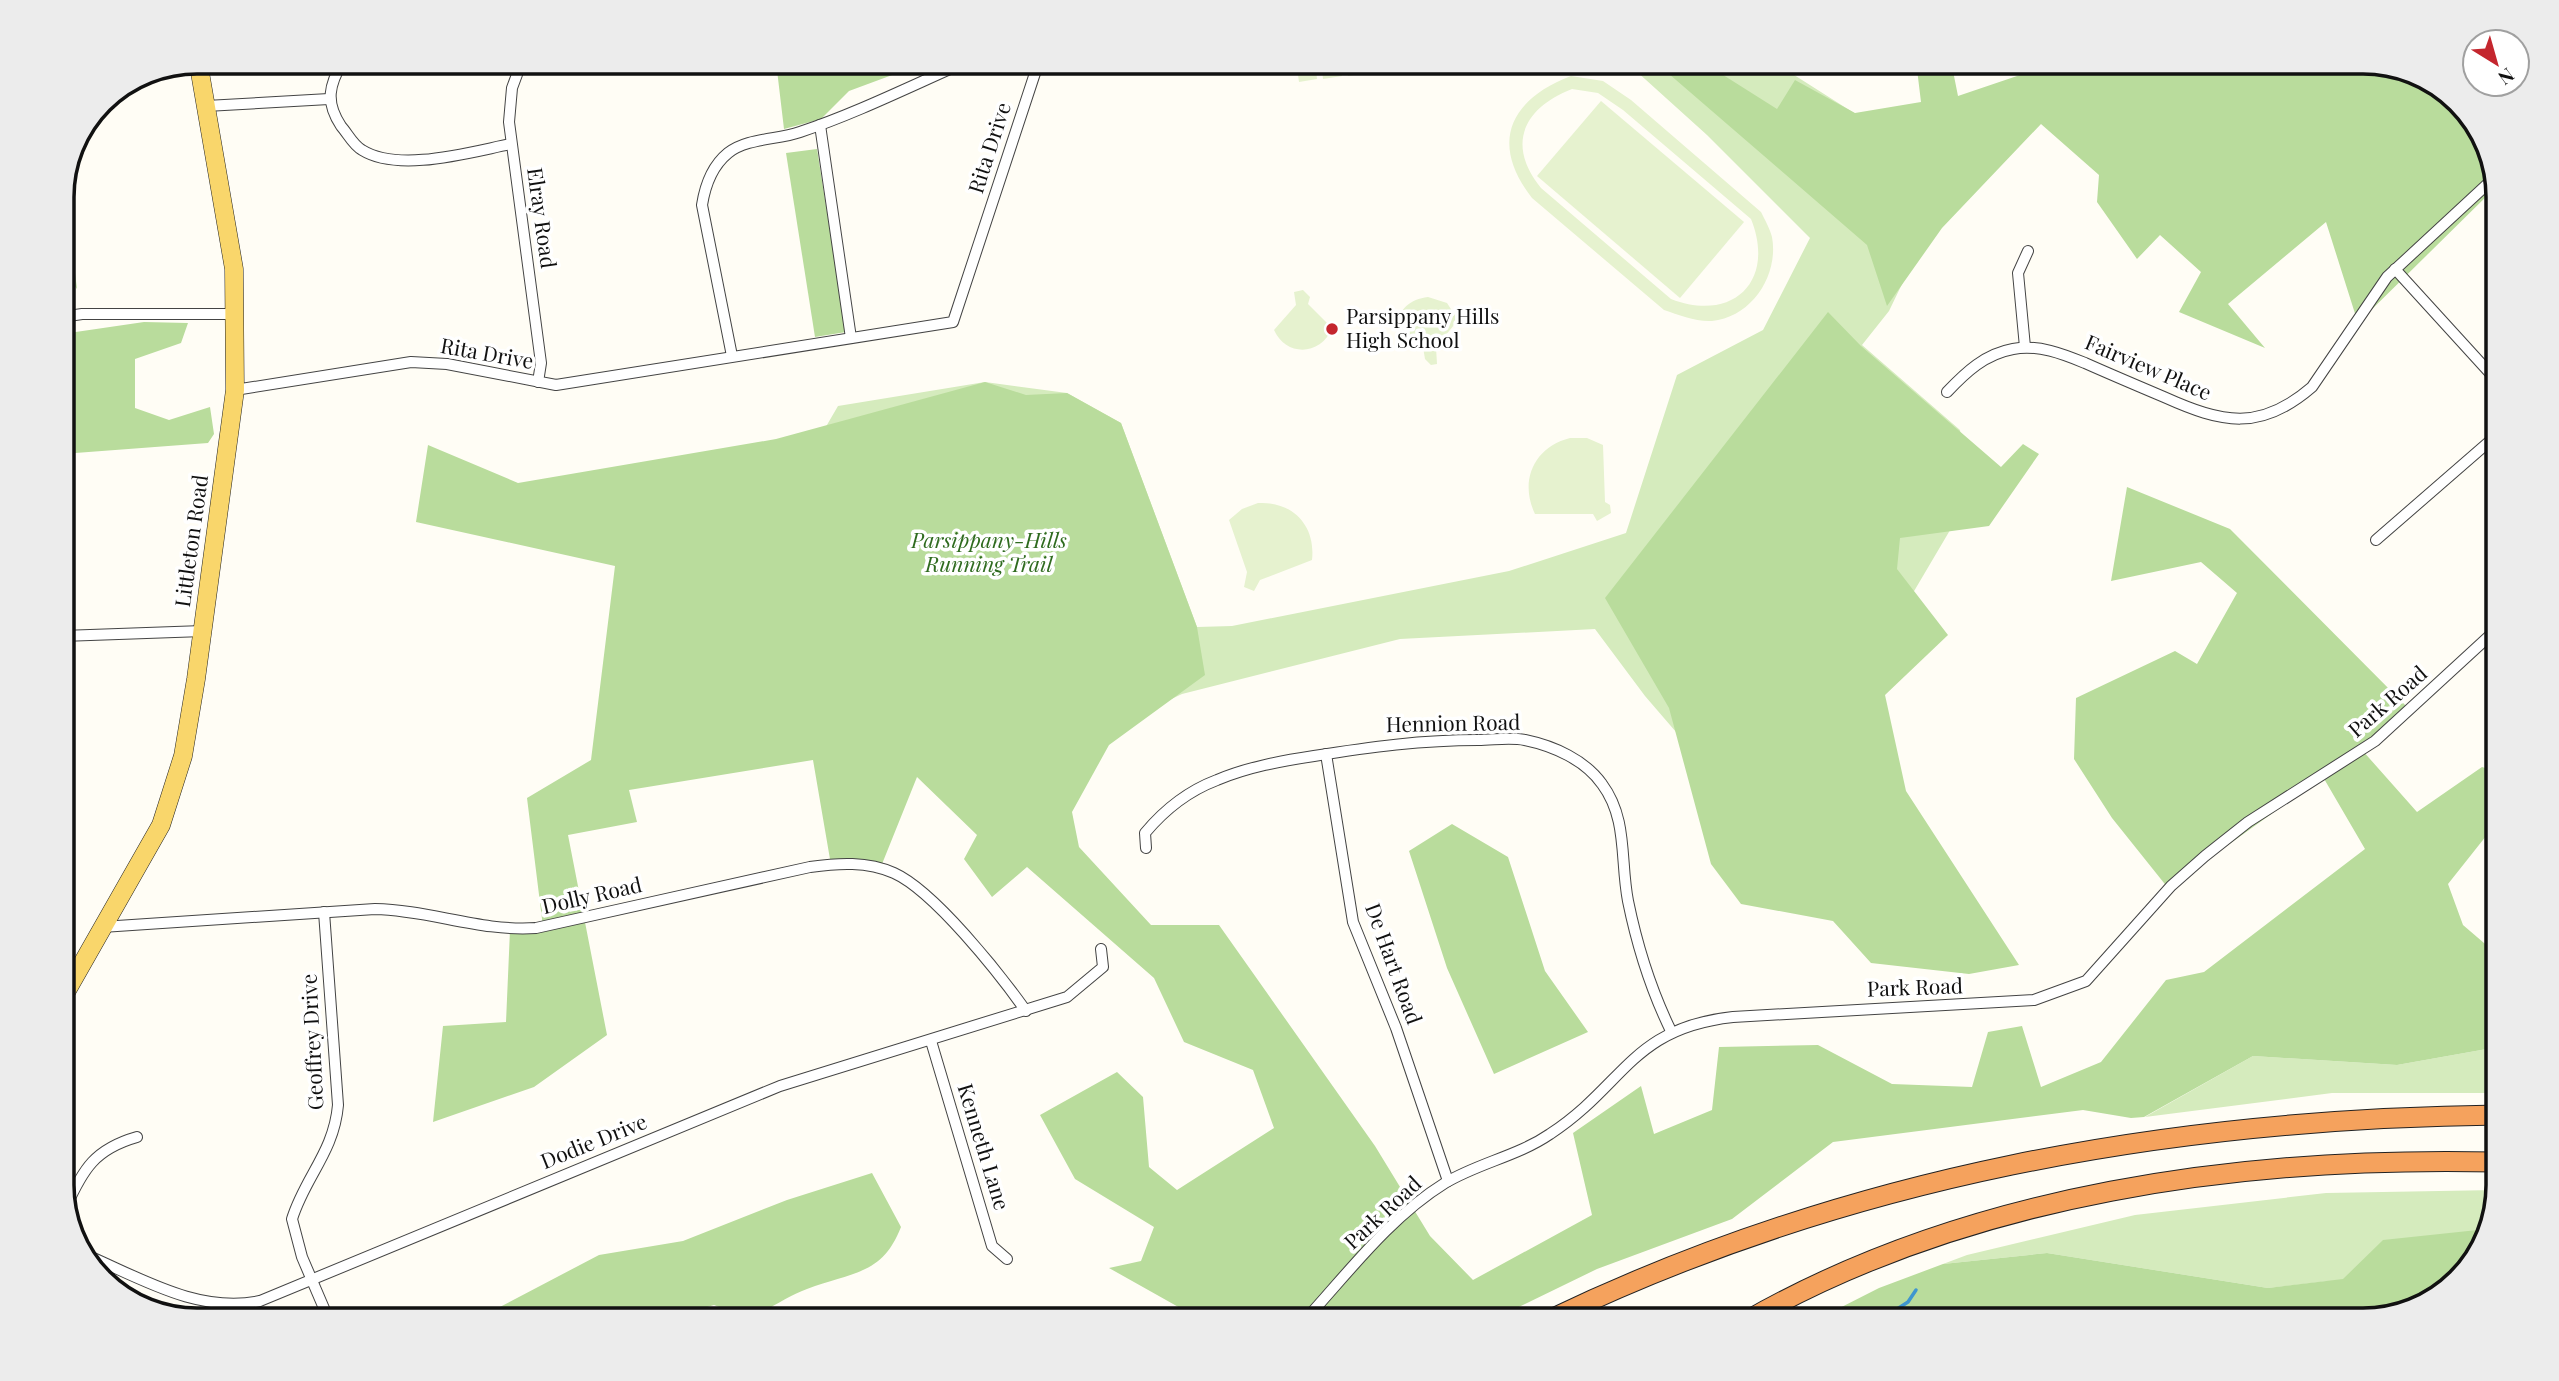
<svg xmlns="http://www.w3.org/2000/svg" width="2559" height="1381" viewBox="0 0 2559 1381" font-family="'Playfair Display',serif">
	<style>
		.green { fill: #d5ebbd }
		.forest { fill: #b9dc9c }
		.pitch { fill: #e6f2cf; fill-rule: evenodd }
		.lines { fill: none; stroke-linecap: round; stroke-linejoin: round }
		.stream { stroke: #3f96cf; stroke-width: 3.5 }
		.minor-casing { stroke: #444; stroke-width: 12 }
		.primary-casing { stroke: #222; stroke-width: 19 }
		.motorway-casing { stroke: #222; stroke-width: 21 }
		.minor { stroke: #fff; stroke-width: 10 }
		.primary { stroke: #f9d66b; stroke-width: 18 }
		.motorway { stroke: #f5a25d; stroke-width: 19 }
		.poi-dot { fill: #c4262e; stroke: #fff; stroke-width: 2.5 }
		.labels { text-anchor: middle; stroke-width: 7; stroke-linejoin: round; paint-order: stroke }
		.street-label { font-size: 21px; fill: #111; stroke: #fff }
		.poi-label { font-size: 21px; fill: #111; stroke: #fff; text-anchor: start }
		.park-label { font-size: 21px; font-style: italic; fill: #2f6b1f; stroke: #fff }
		.rim { fill: none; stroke: #111; stroke-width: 3.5 }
	</style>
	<rect width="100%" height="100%" fill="#fffdf5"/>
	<g class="green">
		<path d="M1625,61h147l82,52 104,55 -69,143 -27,34 98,85 9,68 -118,200 -150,63 -56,-65 -50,-67 -195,10 -218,55 -95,45 -305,-237 56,-96 147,-24 82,11 54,30 76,204 35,-1 277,-55 117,-38 51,-158 86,-45 47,-92 -103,-103z"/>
		<path d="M2498,1047v46h-166l-187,24 108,-61 144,9z"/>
		<path d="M2496,1190l-12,54 -47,53 -74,23 -34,-39 -61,7 -221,-35 -104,11 24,-9 168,-40 191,-22z"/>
	</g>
	<g class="forest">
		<path d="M725,61h205l-81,30 -28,28 -37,10 -7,-59 -53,4z"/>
		<path d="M1654,61h47l76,48 18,-29 60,33 66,-11 -5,-41h35l7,35 103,-35h301l60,14 53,47 22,64 -139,137 -32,-101 -98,82 37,44 -86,-36 22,-40 -41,-37 -23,24 -40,-57 2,-27 -58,-51 -99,104 -55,78 -20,-61z"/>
		<path d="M817,149l29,183 -31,5 -29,-184z"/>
		<path d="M64,184l13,105 -15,-20z"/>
		<path d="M1828,312l33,34 140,121 22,-23 16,10 -50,72 -89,12 -3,31 51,66 -63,60 21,96 113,174 -50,9 -98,-11 -38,-42 -92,-17 -30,-40 -42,-156 -64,-110z"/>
		<path d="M144,322l44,1 -7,20 -46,16v49l34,12 41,-13 4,27 -6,9 -146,11v-120z"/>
		<path d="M985,382l41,13 41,-2 54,30 76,204 8,48 -96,70 -37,67 7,35 72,78h68l156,221 55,90 43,44 119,-65 -19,-82 68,-47 13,48 58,-24 7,-63 99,-2 74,39 80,3 16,-55 34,-6 19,61 60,-25 65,-82 38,-8 161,-123 -42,-72 -155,111 -56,-70 -38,-59 2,-61 99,-47 22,13 40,-71 -36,-31 -90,19 16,-94 103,42 181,182 -49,39 55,62 65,-45 16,5v49l-50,63 15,41 35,30v92l-101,18 -144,-9 -109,61 -13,1 -48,-8 -250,32 -101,77 -135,50 -105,51h-311l1,-11 -73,-41 32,-7 13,-34 -79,-48 -35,-64 77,-43 26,25 6,70 28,23 97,-62 -21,-58 -69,-28 -30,-64 -127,-111 -35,30 -28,-38 13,-24 -60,-58 -37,92 -49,-4 -18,-105 -184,30 8,32 -69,13 39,200 -73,52 -101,35 10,-96 63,-4 4,-92 33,-3 -16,-129 64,-38 24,-194 -199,-44 12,-77 90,38 258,-44z"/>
		<path d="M1452,824l56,33 37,114 43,61 -94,42 -47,-106 -38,-117z"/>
		<path d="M872,1173l29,54c-19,49 -50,45 -94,62 -19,7 -38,20 -57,30l-36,-14 -51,15h-188l124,-65 84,-14 104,-41z"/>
		<path d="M2487,1229l-3,15 -47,53 -74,23h-547l63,-32 64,-24 104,-11 221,35 75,-9 40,-39z"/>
	</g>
	<g class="pitch">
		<path d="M1296,61h19l2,18 -18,3z"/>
		<path d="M1321,61h19l2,15 -19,3z"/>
		<path d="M1346,61h19l2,12 -19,3z"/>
		<path d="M1571,76l32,5 28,19 130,112c4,8 9,17 11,25 7,38 -20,80 -60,84 -16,1 -33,-6 -48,-11l-132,-112c-43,-55 -22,-99 39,-122zM1572,89l26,4 25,17 128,109c25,62 -18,104 -80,80l-130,-111c-35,-43 -18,-80 31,-99z"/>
		<path d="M1601,101l143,121 -64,76 -143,-122z"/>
		<path d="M1303,290l7,7 -2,7 24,24c-11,28 -46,29 -58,2l22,-25 -2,-13z"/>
		<path d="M1428,297l19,6 11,17 -22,27 1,17 -6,1 -6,-6 -2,-12 -27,-20c3,-18 14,-28 32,-30z"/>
		<path d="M1570,438h17l16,7 2,57 5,3 1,8 -14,8 -4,-7h-58c-16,-33 -1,-67 35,-76z"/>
		<path d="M1258,503c34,-2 58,22 54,57l-52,20 -6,11 -10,-4 3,-15 -18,-52 13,-11z"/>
	</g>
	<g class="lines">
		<path class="stream" d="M1880,1320l28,-18 8,-12"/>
		<g class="minor-casing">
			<g id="minor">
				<path d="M343,61c-14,24 -18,41 -2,65 7,8 12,19 21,24 37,23 108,2 149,-6"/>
				<path d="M522,61l-10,27 -3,34 32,241 -3,19"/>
				<path d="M206,106l123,-7"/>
				<path d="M820,125l31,213"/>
				<path d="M2395,269l103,113"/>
				<path d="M62,317l20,-3h153"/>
				<path d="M2025,347l-7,-74 10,-22"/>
				<path d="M732,356l-30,-151c3,-19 10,-39 26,-52 19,-15 49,-13 72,-21 57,-19 113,-47 168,-71"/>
				<path d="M235,390l176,-28 36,2 109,21 397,-63 86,-261"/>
				<path d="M1947,392c19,-20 38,-38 66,-43 25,-5 50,5 72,14 27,12 53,23 79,34 58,26 96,35 148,-10l75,-110 107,-99"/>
				<path d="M2376,540l122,-106"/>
				<path d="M62,636l141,-5"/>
				<path d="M1326,754l27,168 43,106 52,153"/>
				<path d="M1146,848l-1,-15c20,-24 43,-42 72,-53 31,-13 64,-19 97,-24 56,-9 108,-16 164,-16 16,0 31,-3 47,0 29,6 60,20 77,44 26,35 18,76 26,117 9,44 23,89 43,130"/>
				<path d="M324,912l14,193c-4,47 -33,72 -46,114l10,38 27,63"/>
				<path d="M102,927l273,-18c54,1 107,23 161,19l274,-61c28,-4 57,-6 84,6 40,18 105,100 132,138"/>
				<path d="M931,1041l61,205 15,13"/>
				<path d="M66,1207c17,-38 29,-58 71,-70"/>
				<path d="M82,1253c57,24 115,61 178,48l520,-215 287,-89 36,-30 -2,-18"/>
				<path d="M1305,1320c43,-47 85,-103 140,-137 33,-20 73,-27 105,-49 75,-49 81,-106 183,-117l301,-17 52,-19 85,-95 34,-30 43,-34 127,-81 123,-113"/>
			</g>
		</g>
		<g class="primary-casing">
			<path id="primary" d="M62,999l99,-174 22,-69 13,-77 39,-289 -1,-121 -36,-208"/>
		</g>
		<g class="motorway-casing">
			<g id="motorway">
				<path d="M1549,1320c299,-144 619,-201 949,-205"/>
				<path d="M1748,1320c223,-127 496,-164 750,-158"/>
			</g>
		</g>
		<use href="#minor" class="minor"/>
		<use href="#primary" class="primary"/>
		<use href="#motorway" class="motorway"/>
	</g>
	<circle class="poi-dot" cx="1332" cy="329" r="7"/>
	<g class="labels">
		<g class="street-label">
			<text transform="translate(990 148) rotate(-72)" y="7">Rita Drive</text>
			<text transform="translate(541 218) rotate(82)" y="7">Elray Road</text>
			<text transform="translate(487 354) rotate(10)" y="7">Rita Drive</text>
			<text transform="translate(2148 368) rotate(23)" y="7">Fairview Place</text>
			<text transform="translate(192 541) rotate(-82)" y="7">Littleton Road</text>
			<text transform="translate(2388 702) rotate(-41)" y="7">Park Road</text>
			<text transform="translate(1453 724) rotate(-1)" y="7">Hennion Road</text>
			<text transform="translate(592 896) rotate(-13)" y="7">Dolly Road</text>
			<text transform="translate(1393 964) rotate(70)" y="7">De Hart Road</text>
			<text transform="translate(1915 988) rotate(-2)" y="7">Park Road</text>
			<text transform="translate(313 1042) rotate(-93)" y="7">Geoffrey Drive</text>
			<text transform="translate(594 1142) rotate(-22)" y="7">Dodie Drive</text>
			<text transform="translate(983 1147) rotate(73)" y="7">Kenneth Lane</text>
			<text transform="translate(1383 1213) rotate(-43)" y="7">Park Road</text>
		</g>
		<g class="poi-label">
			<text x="1346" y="324">Parsippany Hills<tspan x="1346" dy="24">High School</tspan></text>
		</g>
		<g class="park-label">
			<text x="989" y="548">Parsippany-Hills<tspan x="989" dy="24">Running Trail</tspan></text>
		</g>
	</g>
	<path d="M0 0H2559V1381H0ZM197 74H2363A123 123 0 0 1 2486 197V1185A123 123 0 0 1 2363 1308H197A123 123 0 0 1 74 1185V197A123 123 0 0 1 197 74Z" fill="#ececec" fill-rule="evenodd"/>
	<path class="rim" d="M197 74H2363A123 123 0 0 1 2486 197V1185A123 123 0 0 1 2363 1308H197A123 123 0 0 1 74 1185V197A123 123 0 0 1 197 74Z"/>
	<g transform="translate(2496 63) rotate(143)"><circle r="33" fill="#ffffff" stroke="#a0a0a0" stroke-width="2"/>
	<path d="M0-5L12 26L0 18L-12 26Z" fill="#c4262e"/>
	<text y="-10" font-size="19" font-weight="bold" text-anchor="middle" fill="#111111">N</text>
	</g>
</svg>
